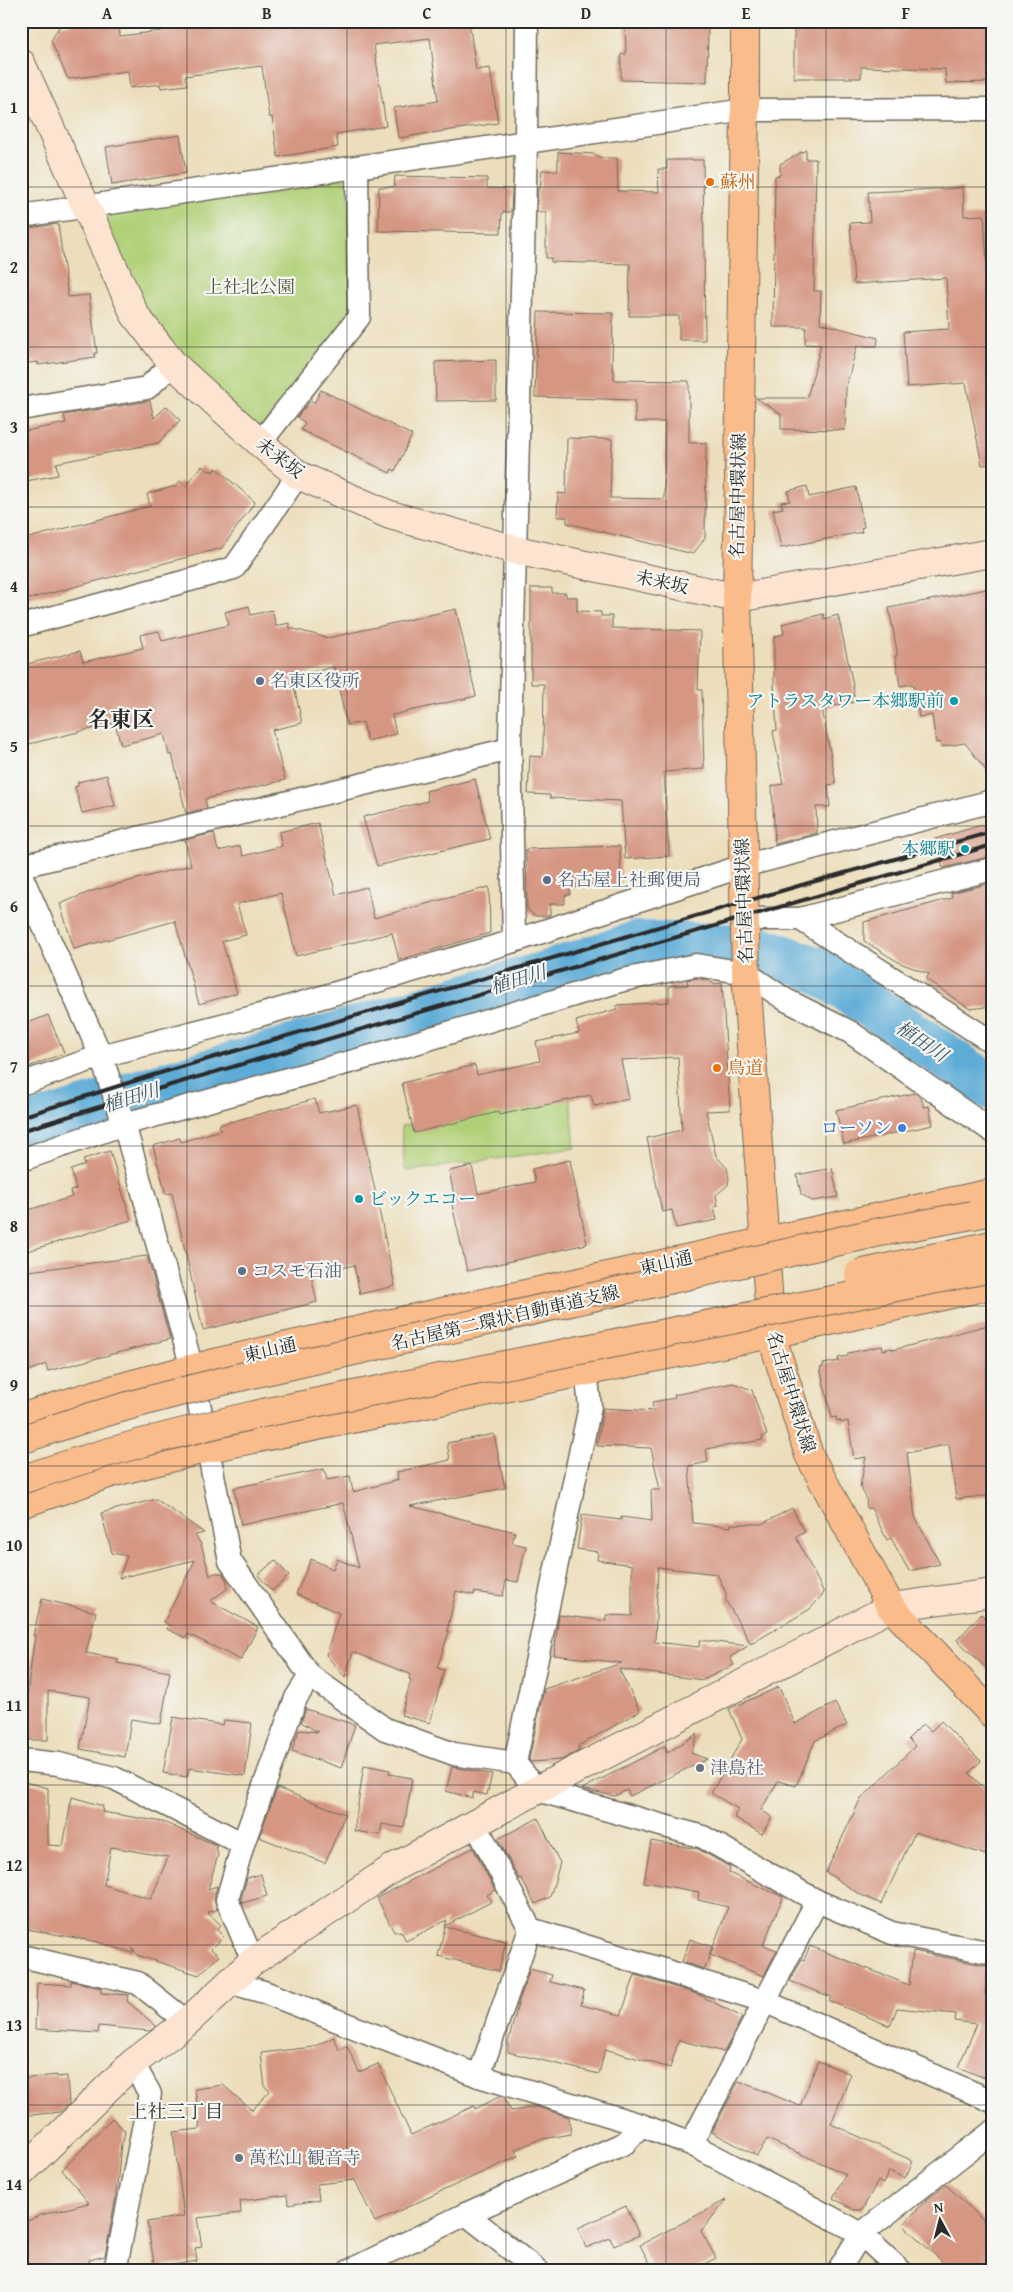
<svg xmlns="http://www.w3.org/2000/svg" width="1013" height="2292" viewBox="0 0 1013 2292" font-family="'Gentium Book Plus','Noto Serif JP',serif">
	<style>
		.green { fill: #b0d077; stroke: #6e7e51 }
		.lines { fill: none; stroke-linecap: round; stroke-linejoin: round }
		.river { stroke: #5dacd7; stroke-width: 46 }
		.building { fill: #d59682; fill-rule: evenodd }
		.street-casing { stroke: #6f6a5d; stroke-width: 25 }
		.secondary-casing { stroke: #6f6a5d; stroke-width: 30 }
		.primary-casing { stroke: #6f6a5d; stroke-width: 30 }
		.highway-casing { stroke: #6f6a5d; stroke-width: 30 }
		.street { stroke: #fff; stroke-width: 22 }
		.secondary { stroke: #fde4d1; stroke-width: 28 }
		.primary { stroke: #fabc8b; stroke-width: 28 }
		.highway { stroke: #fabc8b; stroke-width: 28 }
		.rail { stroke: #2b2b2b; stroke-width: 4 }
		.highway-bridge-casing { stroke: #6f6a5d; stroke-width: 30; stroke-linecap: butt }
		.highway-bridge { stroke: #fabc8b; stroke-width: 28 }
		.grid { fill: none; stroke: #2b2b2b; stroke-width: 1; stroke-opacity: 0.55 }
		.food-dot { fill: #e8710a; stroke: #f6f6f2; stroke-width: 2 }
		.service-dot { fill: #5c6f8a; stroke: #f6f6f2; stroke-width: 2 }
		.culture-dot { fill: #0f9aa8; stroke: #f6f6f2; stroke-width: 2 }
		.shop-dot { fill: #3f7fe0; stroke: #f6f6f2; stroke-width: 2 }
		.worship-dot { fill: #6b7280; stroke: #f6f6f2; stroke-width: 2 }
		.labels { text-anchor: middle; stroke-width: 4.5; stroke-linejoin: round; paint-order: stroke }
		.food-label { font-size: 18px; fill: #c56008; stroke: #f6f6f2; text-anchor: start }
		.park-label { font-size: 18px; fill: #4c543e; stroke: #f6f6f2 }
		.street-label { font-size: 18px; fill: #2b2b2b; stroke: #f6f6f2 }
		.service-label { font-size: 18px; fill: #4e5e75; stroke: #f6f6f2; text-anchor: start }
		.culture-label { font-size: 18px; fill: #0d838f; stroke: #f6f6f2; text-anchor: end }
		.shop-label { font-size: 18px; fill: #366cbe; stroke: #f6f6f2; text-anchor: end }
		.worship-label { font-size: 18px; fill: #5b616d; stroke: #f6f6f2; text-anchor: start }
		.water-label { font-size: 19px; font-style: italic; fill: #3c5867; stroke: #f6f6f2 }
		.neighbourhood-label { font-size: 19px; fill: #2b2b2b; stroke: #f6f6f2 }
		.district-label { font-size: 22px; font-weight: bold; fill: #2b2b2b; stroke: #f6f6f2 }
		.neatline { fill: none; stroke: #2b2b2b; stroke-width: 2 }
		.grid-label { font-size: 16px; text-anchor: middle; font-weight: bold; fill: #2b2b2b }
	</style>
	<rect width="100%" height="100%" fill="#f6f6f2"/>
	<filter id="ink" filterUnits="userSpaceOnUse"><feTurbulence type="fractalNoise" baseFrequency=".02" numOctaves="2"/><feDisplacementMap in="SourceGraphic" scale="10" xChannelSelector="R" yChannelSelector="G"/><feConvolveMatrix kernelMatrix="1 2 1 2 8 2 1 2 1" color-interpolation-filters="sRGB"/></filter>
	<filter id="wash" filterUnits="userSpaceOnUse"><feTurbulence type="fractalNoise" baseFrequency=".0096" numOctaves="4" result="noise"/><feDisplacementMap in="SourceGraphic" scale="20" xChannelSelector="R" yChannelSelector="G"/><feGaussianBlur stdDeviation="1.12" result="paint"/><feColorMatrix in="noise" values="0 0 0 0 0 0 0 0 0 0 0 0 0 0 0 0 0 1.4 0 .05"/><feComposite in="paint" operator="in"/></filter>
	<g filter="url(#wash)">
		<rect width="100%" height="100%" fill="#ecdebb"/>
		<g class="green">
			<path d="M336,175l13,9 2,131 -88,110 -11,1 -48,-43 -63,-81 -35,-80 4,-11z"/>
			<path d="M570,1095l5,53 -166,23 -4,-1 -4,-44z"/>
		</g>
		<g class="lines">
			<path class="river" d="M21,1130l115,-37 415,-121 85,-28 119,3 63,23 174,118"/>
		</g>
		<g id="blocks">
			<g class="building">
				<path d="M92,21h27l1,15 41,-5v-3l21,-4v-3h287l7,49 14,-2 8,55 -100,15 -4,-30 44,-7 -8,-63 -56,7 12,81 -50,8 2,13 -60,10 -6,-40h-3l-7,-51 -77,10 2,9 -26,3 -1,-4 -30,4 -2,-17 -60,8 -17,-38 9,-16z"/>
				<path d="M708,21l-1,61 -86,-2v-26h5l-1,-32z"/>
				<path d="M794,21h198v61l-46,1 -1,-14 -84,-2v11h-67z"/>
				<path d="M180,135l6,38 -74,12 -6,-38z"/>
				<path d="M806,150v9h10l-2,132h7l-1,32 58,15 -1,8h-20l-11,41 -1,43 -64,-1v-15l-25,-16h51l14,-53 -16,-1 1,-17h-33l2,-151 5,-1v-11z"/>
				<path d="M558,152l37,2 6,4h16l1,33 41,1 -1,-23h9v-9h36l2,180h-26v-24h-50l1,-52 -79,-2v-4h-5v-46h-9l1,-23h2l2,-19 16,1z"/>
				<path d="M395,176l92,2v10l25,1 -1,23h-9l-1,21 -123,-2 1,-44h15z"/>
				<path d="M963,188l1,28 20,-1 6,94h2v155l-10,1 -16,-82 -59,4 -4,-55 46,-3 -3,-51 -92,6 -4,-61 20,-1 -2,-30z"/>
				<path d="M58,224l10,73 21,-2 8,58h-3l1,4 -57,8v-3l-17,2v-135z"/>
				<path d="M538,312l75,1 -1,57h2v10l75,1v62h17l-1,95 -12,16 -126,-31v-6h-10l1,-24 8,1 1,-56 45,1 -2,59 54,1 1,-77h-30v-22l-100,-3z"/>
				<path d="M496,360v40l-60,1 -1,-39z"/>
				<path d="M321,390l91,45 -17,36 -3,-2 -2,4 -89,-43 4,-7 -8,-6 14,-17 3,3z"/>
				<path d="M150,401l4,17 13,-12 13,14 -22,23 -102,20 2,12 -37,7v-50l45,-9 -2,-8z"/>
				<path d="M202,466l7,5 1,-1 3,2 3,-4 39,34 -33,46 -201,53v-61l129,-34 -3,-12 29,-8 4,-5 6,5z"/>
				<path d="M807,486l2,11 47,-10 8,40 -3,1 1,4 -81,16 -8,-38 10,-2 -2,-6 9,-1 -2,-10z"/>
				<path d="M531,588h21v5h14v4h11v14l24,1v4h11v12l88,3 -2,59h4l2,79 -40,3 5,84 -44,3 -4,-58 -71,-3v-3l-22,-1 2,-38 12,1 1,-8 1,-65h-13z"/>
				<path d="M992,588v190l-27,-35 -24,4 -1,-5 -4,1 -4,-28 -13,2 -6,-33 -13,2 -5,-30h2v-5l-8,-43z"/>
				<path d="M249,606l2,9 21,-5 4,16 13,-3 1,5 38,10 128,-29 20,87 -84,19 4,19 -29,7 -4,-19 -16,3 -13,-58 -42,10 10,46 -30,7 13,50 -80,19 2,9 -21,5 -14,-59 -3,1 -5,-21 -43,11 -6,-22 -94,23v-65l5,-1 -3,-15 57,-14 3,11 60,-14 -3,-13 19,-4 3,10 67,-16 -4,-13z"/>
				<path d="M823,614l1,5 14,-4 14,65 3,22 -33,6 14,76 -8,1 2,22h-14l1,26 -42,11 -3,-58 11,-2 -10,-53 4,-1 -3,-44v-49l10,-3 -2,-10z"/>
				<path d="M107,775l8,31 -33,7 -7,-26 3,-1v-4z"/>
				<path d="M475,779l15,60 -113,27 -14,-49 65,-16 -2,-10z"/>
				<path d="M992,822v34l-49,12 -8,-29z"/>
				<path d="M318,823l18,72 31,-8 7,31 115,-31 1,46 -91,27 -7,-27 -96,23 -15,-63 -44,11 9,31 -24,6 15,52 -38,11 -24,-83 -101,28 -14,-45 32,-13 99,-26 -6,-25 29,-7 4,18 22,-5 3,10 39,-10 -3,-14z"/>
				<path d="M620,846l1,41h-51v8h-5v9h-15v11l-2,1h-13l-8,-7 -1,-60z"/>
				<path d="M992,883v123l-22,3 -44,-30 3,-5 -29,-11 -36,-22v-19l88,-24 -1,-5z"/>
				<path d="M696,978l14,3 4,3 8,-1 8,127 -24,1 10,45 11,12 2,10 -1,7 -12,10 2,11 -4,1 3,13 -41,8 -4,-18 -10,2 -15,-74 35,-8 -4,-73 -57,3 8,39 -35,7 -3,-11 -92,20 -1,-3 -84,21 -12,-50 73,-18 2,10 63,-14 -4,-19 43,-9 -3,-12 41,-12v-4l52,-3v-16l19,-1 -1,-5z"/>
				<path d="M48,1015l16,38 -43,17v-44z"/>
				<path d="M915,1093l6,5 3,9 5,-1 4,19 -89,19 -8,-34z"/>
				<path d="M315,1099l4,14 38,-8 38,181 -35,8 -6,-29 -43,11 6,26 -114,28 -31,-137 -6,1 -13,-48 27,-8 1,4 40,-12 -2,-5z"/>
				<path d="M110,1151l21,69 -110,33v-41l51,-15 -2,-6 6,-2 -5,-19 14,-5 -2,-6z"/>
				<path d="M570,1160l17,84 -120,27 -16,-71 4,-1 -6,-28 23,-5 6,28 57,-12 -3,-13z"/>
				<path d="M832,1168l6,29 -26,4 -11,-7 -4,-19z"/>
				<path d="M147,1256l23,83 -122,32 -2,-7 -25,10v-102z"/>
				<path d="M992,1324v171l-36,4 -7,-55 -42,9 8,64 25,47 -31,7 -18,-33 -4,2 -16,-32 -4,1 -1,-12 -6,-10 6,-30 -12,2 -6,-38 -7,2 -1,-3 -3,1 -1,-4 -4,1 -12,-50 3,-1v-3l16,-3 -1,-3 10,-2v-3l34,-7 1,4 9,-2 1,2z"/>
				<path d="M733,1383l19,7 15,45 -5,2 1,3 -57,9 2,13 -19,4 4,57 38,4v-3h31l30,-16 13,24 -9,5 28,56 -14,16 -59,35 -25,-43v-8l-9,-19 -59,-7 -3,75 44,5 1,-7 48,6 -18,11 4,8 -31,15 -84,-11 21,42 -62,35 1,5 -18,9 -30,2 -2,-2 15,-71 78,-26 -68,-8 5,-40 47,6v-6l26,1v-51l-35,-5 1,-8 -21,-3 5,-34 39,5v-3l31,4 -1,-31h9l-9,-42 -54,-2 6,-38 51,3 -2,-9 23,-4 -1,-3z"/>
				<path d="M494,1434l11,54 -95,18 105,26 -3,11 14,3 -8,36 -12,-2 -3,16 -29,-4v3l-18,-4 -9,40 2,1 -12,36 7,2 -14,53 -29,-8 10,-35 -2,-1 1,-5 -57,-22 -8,25 -19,-22 13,-42 -43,-19 15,-35 22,10 4,-10 22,9 -16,-65 -102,22 -7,-37 90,-19 3,11 23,-4 3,16 45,-12 -1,-8 53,-12 -3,-17z"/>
				<path d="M156,1499l48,34 -9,2 6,9 9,32 4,-3h8l5,8v8l-17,12 48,26 -17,33 -53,-26 -2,4 -19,-9 2,-4 -5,-3 31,-62 -76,18 8,-22 -15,-3 -11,-40z"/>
				<path d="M275,1560l14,16 -17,15 -14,-16z"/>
				<path d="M42,1599l54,13 -10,41 32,6 -1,4 53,9 -9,52 -30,-5 -6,38 -45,-8 10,-52 -42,-6v49h-27v-30h4l10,-75h-2z"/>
				<path d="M981,1614l11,10v49l-35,-33z"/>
				<path d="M779,1687l16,37 40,-21 12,22 -32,16 -19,45 -18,-5 -17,29 11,7 -10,17 -28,-17 4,-8 -27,-16 31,-54 -13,-30z"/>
				<path d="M306,1709l49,16 -14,43 -49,-17 7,-21 19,2 -17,-10z"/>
				<path d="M173,1717l50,8 1,-5 28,3 -7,53 -56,-8 -2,9 -24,-4z"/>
				<path d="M941,1721l40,40 -12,12 23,23v61l-77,-25 -34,72 -22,-10 -33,-22 34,-72 55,-54 -7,-7 15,-15 8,7z"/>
				<path d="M698,1733l-7,20 16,6 -77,37 -3,-6 -12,6 -33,-7 83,-43 2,7z"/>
				<path d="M364,1765l26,5 -1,4 23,4 -8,50 -22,-4 -2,11 -26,-4z"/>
				<path d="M452,1767l40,7 -5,21 -13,-3 -2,6 -26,-7z"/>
				<path d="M21,1781l27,7v57l15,1 9,-49 31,9 -1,6 61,10 53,23 2,10 -10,34 9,-3 -3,11 3,13 -10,2 14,13 -4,5 7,7 -13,12 8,7 -20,19 -62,-20 -4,-7v5l-35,-11 -77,-14zM111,1847l57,10 -17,42 -47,-14z"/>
				<path d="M277,1788l68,26 -20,49 -66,-26z"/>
				<path d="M538,1818l22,45 -10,34 -15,7 -14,-26 -2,1 -21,-40z"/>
				<path d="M651,1841l47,8 32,18 -1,6 54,24 -20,48 14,5 -13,26 -54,-21 18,-48 -30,-7 1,-8 -55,-10z"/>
				<path d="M473,1848l22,42 -8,5 4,7 -46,24 2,-6 -41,21 -5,-10 -7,1 -17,-34z"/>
				<path d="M261,1874l6,22 -25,7 -1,-4 6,-21z"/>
				<path d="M445,1927l61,14 -7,30 -61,-15z"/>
				<path d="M690,1939l22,8 -7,22 -23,-7z"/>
				<path d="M810,1946l99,39 4,-34 75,15 -3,28h4l3,-5v92l-34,-14 19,-43 -22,-3 1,-7 -59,-6 -7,18 -61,-25 2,-4 -41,-16 12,-22 2,1z"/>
				<path d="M530,1969l22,6 -2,7 34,8 -3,15 40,10 14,-40 62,19 45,23 -18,35 -45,-12 -9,28 -65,-19 -6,25 -91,-22v-9l10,-39z"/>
				<path d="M71,1981l30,7v5l27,2 -1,6 29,25 -6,5 -51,-5 -1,7 -63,-4 2,-46 34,2z"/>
				<path d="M334,2037l5,13 8,-4 12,26 19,-8 33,71 63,-29 1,3 26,-13 3,1 7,14 26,-4 32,10 2,17 -33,6 -23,10 3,6 -143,66 -20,-42 -38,4 2,16 -31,5 -1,-10 -47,6 1,12 -44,5 5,29 -7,1 2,13 -42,7 -8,-46 37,-6 -11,-84 27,-3 -5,-40 28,-4 29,25 18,-19 -5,-4 -4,-34 52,-6z"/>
				<path d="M818,2061l33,13 -20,50 82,37 -8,17 -16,-7 -6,13 -5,-3 -16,29h-8l-21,-12 13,-24 -79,-35 -10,17 -45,-24 27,-51 61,25z"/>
				<path d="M57,2075v2l10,-1 2,28 -9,8 -39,4v-37z"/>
				<path d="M112,2118l13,13 -2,11 -2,2 -5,52 -11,60 -16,4 2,11h-70v-47l20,-9 48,-12 -27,-33z"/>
				<path d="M946,2185l46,43v43h-40l-49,-46 22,-24z"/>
				<path d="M726,2200l-25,31 15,27 -25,13h-37l-14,-26z"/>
				<path d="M626,2206l13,29 -25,11 -4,-8 -24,10 -8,-20z"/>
			</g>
		</g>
	</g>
	<g filter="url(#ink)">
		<use href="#blocks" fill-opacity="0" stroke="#6f6a5d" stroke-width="1"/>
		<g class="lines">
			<g class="street-casing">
				<g id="street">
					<path d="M21,216l724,-106 247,-1"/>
					<path d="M21,409l126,-21 26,-24"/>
					<path d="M260,443l99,-126 -2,-149"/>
					<path d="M21,626l213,-58 64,-93"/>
					<path d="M21,866l489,-117"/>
					<path d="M21,875l80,181 23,68 68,244 38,193 80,115 75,53 69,25 61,9 22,27 166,47 114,64 75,32 100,20"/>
					<path d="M745,919h55l192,-50"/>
					<path d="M800,919l192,123"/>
					<path d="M514,941l-4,-203 16,-595 1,-122"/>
					<path d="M21,1084l80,-28 156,-40 257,-75 229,-75 246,-64 3,-3"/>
					<path d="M21,1160l103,-36 255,-70 244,-74 73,-15 50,8 40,27 64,32 142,99"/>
					<path d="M21,1760l38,4 55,14 129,66"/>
					<path d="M515,1763l75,-357 -4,-35"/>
					<path d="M475,1823l55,106 -51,147"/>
					<path d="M530,1929l234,72 228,100"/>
					<path d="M21,1956l117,27 49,39"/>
					<path d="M253,1961l-26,-61 16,-56 53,-146 14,-22"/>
					<path d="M228,1982l36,10 215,84 162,49 50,19 158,83 12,7 40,37"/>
					<path d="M691,2144l126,-243"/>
					<path d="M466,2214l72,57"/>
					<path d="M115,2271l35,-177 -17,-31"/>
					<path d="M349,2271l117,-57 159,-71 16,-18"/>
					<path d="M838,2271l23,-37 131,-102"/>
				</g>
			</g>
			<g class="secondary-casing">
				<g id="secondary">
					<path d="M21,63l114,252 38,49 87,79 38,32 92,40 126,35 221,48 255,-45"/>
					<path d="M21,2173l112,-110 54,-41 66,-61 140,-93 144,-78 354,-183 101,-14"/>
				</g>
			</g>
			<g class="primary-casing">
				<g id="primary">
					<path d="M745,21v89l-8,488 9,375 25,361 38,121 82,152 101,107"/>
					<path d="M21,1418c133,-45 271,-73 408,-103 187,-41 375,-83 563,-122"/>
					<path d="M21,1504l90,-31 98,-25 562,-114 221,-49"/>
				</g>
			</g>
			<g class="highway-casing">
				<path id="highway" d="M972,1215l20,-4"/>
			</g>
			<use href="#street" class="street"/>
			<use href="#secondary" class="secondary"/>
			<use href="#primary" class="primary"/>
			<use href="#highway" class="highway"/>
			<g class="rail">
				<path d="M21,1117l129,-41 655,-192 187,-52"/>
				<path d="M21,1131l153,-47 818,-239"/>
			</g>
			<g class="highway-bridge-casing">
				<g id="highway-bridge">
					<path d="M859,1274l133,-29"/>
					<path d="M21,1440c77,-28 156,-48 236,-67l618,-140 97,-18"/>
					<path d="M21,1480c80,-28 160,-48 242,-67l729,-145"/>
				</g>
			</g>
			<use href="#highway-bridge" class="highway-bridge"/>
		</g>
	</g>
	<path class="grid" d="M187,21v2250M347,21v2250M506,21v2250M666,21v2250M826,21v2250M21,187h971M21,347h971M21,507h971M21,667h971M21,826h971M21,986h971M21,1146h971M21,1306h971M21,1466h971M21,1625h971M21,1785h971M21,1945h971M21,2105h971"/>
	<g class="food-dot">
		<circle cx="710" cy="182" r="5"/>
		<circle cx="717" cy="1068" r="5"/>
	</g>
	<g class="service-dot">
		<circle cx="260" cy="681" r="5"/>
		<circle cx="547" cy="880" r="5"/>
		<circle cx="242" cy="1271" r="5"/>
	</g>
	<g class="culture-dot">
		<circle cx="954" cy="701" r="5"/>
		<circle cx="965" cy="849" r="5"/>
		<circle cx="359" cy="1199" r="5"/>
	</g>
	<circle class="shop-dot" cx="902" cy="1128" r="5"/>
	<g class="worship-dot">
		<circle cx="700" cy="1768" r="5"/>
		<circle cx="239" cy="2158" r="5"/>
	</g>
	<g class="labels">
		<g class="food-label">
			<text x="720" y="188">蘇州</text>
			<text x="727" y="1074">鳥道</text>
		</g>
		<g class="park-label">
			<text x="250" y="293">上社北公園</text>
		</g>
		<g class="street-label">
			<text transform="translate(280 458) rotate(37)" y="6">未来坂</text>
			<text transform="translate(738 496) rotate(-89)" y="6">名古屋中環状線</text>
			<text transform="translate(662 582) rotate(12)" y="6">未来坂</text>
			<text transform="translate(744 901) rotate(-92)" y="6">名古屋中環状線</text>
			<text transform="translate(666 1263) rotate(-13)" y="6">東山通</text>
			<text transform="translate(505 1318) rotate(-13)" y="6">名古屋第二環状自動車道支線</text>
			<text transform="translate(270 1350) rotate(-13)" y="6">東山通</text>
			<text transform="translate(791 1392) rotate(73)" y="6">名古屋中環状線</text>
		</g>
		<g class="service-label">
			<text x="270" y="687">名東区役所</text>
			<text x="557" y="886">名古屋上社郵便局</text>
			<text x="252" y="1277">コスモ石油</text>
		</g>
		<g class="culture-label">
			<text x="944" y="707">アトラスタワー本郷駅前</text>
			<text x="955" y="855">本郷駅</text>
			<text x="369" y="1205" text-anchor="start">ビックエコー</text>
		</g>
		<g class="shop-label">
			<text x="892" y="1134">ローソン</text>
		</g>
		<g class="worship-label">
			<text x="710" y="1774">津島社</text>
			<text x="249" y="2164">萬松山 観音寺</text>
		</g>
		<g class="water-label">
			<text transform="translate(518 979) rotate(-17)" y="7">植田川</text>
			<text transform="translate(922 1041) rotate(34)" y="7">植田川</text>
			<text transform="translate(131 1097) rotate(-17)" y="7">植田川</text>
		</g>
		<g class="neighbourhood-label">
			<text x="176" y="2118">上社三丁目</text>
		</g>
		<g class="district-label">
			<text x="121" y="727">名東区</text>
		</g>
	</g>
	<rect width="1013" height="2292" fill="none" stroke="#f6f6f2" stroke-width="55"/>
	<g transform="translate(940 2220) rotate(353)" stroke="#f6f6f2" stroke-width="4" paint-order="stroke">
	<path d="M0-4L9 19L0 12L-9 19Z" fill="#2b2b2b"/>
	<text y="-8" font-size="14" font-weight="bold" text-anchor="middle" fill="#2b2b2b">N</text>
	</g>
	<rect x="28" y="28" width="958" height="2236" class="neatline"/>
	<g class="grid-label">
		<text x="107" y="19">A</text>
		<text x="267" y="19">B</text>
		<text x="427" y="19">C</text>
		<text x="586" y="19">D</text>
		<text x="746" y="19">E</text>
		<text x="906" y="19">F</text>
		<text x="14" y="113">1</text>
		<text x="14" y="273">2</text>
		<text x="14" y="433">3</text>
		<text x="14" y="592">4</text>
		<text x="14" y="752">5</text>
		<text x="14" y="912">6</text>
		<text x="14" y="1072">7</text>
		<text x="14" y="1232">8</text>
		<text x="14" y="1391">9</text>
		<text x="14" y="1551">10</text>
		<text x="14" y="1711">11</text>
		<text x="14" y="1871">12</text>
		<text x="14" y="2031">13</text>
		<text x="14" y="2190">14</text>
	</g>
</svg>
